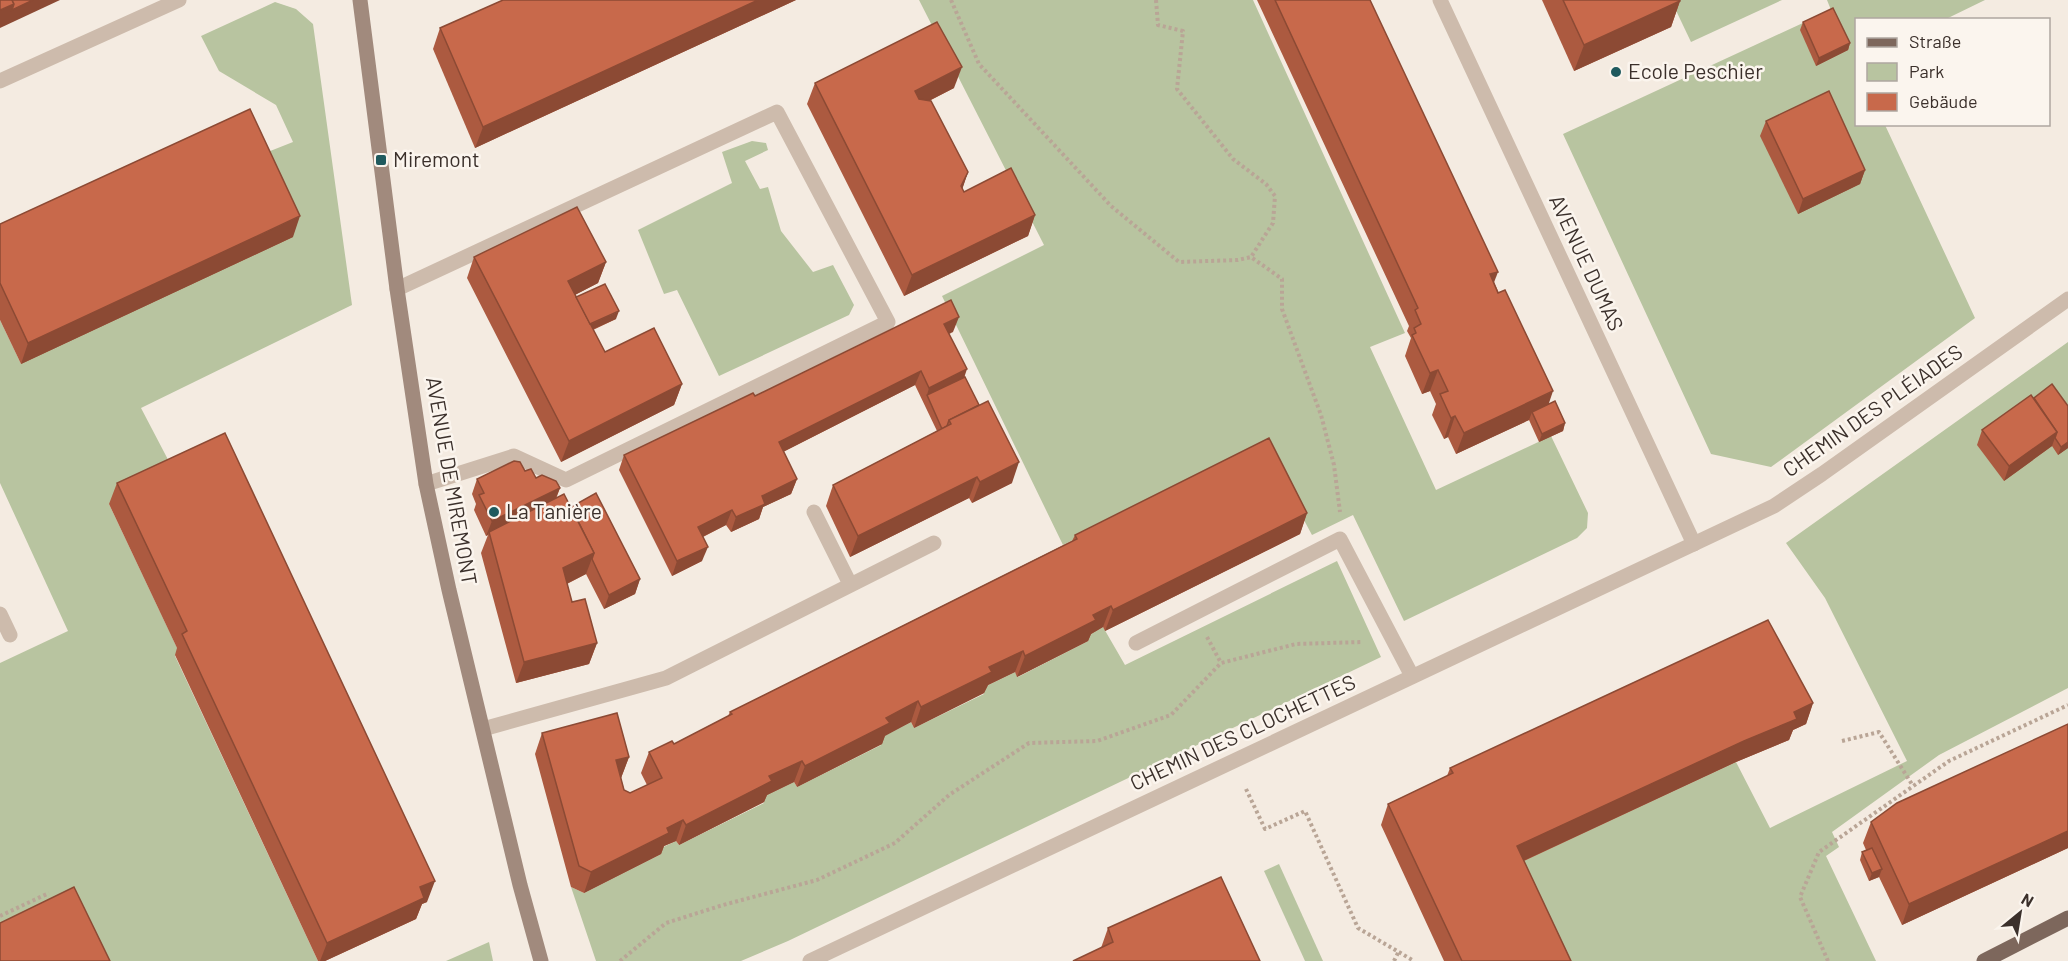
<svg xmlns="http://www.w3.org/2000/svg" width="2068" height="961" viewBox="0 0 2068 961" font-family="Barlow,sans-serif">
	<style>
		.green { fill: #b8c4a0 }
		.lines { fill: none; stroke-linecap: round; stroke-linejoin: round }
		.path { stroke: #b9a596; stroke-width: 4; stroke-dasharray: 3 3; stroke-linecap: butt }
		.lane { stroke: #cdbbac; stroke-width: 15 }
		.street { stroke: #cdbbac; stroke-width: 15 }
		.secondary { stroke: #a18a7d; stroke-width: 15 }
		.primary { stroke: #7d675c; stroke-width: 15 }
		.wall { fill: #ac5a40 }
		.shaded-wall { fill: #8c4a34 }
		.building { fill: #c8694b; stroke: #8c4a34; stroke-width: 1.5 }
		.poi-dot { fill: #1f5a5e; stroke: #fbf5ee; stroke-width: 2 }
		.labels { text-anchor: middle; stroke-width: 5; stroke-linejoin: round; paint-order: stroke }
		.poi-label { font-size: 21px; fill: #3b302b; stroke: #fbf5ee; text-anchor: start }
		.street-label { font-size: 21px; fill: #3b302b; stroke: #fbf5ee }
	</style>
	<rect width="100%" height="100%" fill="#f4ebe1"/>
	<g class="green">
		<path d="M919,0h334l152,333 -35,14 66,143 115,-54 37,77 -1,15 -10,10 -173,83 -51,-106 -41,20 -48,-89 -201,99 -121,-249 102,-51z"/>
		<path d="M1671,0h111l-91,42z"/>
		<path d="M1827,0h158l-39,19 -90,1v104l29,1 90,193 -204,149 -60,-13 -148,-320 268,-124z"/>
		<path d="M275,2l21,7 17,15 39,281 -211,103 34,65 -66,31 70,148 -4,4 143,305h-226l-92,-21v-277l68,-32 -68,-148v-163l21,44 234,-207 38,-15 -17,-37 -57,-34 -18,-35z"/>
		<path d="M752,141l14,2 2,7 -23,11 15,28 8,-2 13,44 32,41 20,-7 21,40 -5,10 -130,61 -42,-86 -13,4 -26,-64 94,-47 -10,-31z"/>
		<path d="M2068,342v346l-129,67 -107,77 7,15 -13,9 50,105h-322l-44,-94 226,-105 34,66 137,-67 -82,-163 -39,-55z"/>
		<path d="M1337,561l44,96 -593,284 -47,20h-145l-25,-74 13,6 77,-39 -2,-5 17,-8 3,4 85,-42 -2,-6 32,-15 3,5 84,-42 -3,-6 33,-17 3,6 70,-34 -2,-6 33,-16 3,5 70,-36 -2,-5 17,-9 22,38z"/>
		<path d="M1279,864l44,97h-18l-41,-90z"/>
		<path d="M489,942l4,19h-47z"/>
	</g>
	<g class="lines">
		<g class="path">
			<path d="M951,0l28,64 132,142 68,56 59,-2 13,-3 31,22v30l39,106 13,50 6,47"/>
			<path d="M1156,0l2,25 25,6 -6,58 56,70 33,25 9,12 -2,27 -22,34"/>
			<path d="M1207,637l14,26"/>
			<path d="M1842,741l37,-9 34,54"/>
			<path d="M1246,789l19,40 40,-18 53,117 56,33"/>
			<path d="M0,916l49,-23"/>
			<path d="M620,961l46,-38 57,-18 94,-25 78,-37 54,-48 80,-52 68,-2 74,-26 50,-52 75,-19 66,-2"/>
			<path d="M1394,961l5,-10"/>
			<path d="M1828,961l-28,-64 19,-45 130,-91 119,-56"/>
		</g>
		<g class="lane">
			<path d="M397,289l380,-177 111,210 -322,158 -52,-24 -88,28"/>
			<path d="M814,512l36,72"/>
			<path d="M0,614l10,21"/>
			<path d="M1136,643l204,-104 72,137"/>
			<path d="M483,729l183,-51 268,-135"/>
		</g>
		<g class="street">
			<path d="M1440,0l254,544"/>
			<path d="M0,81l179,-81"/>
			<path d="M810,961l964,-455 48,-32 246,-175"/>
		</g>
		<path class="secondary" d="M360,0l37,289 29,195 23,106 71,295 21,76"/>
		<path class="primary" d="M1984,961l84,-43"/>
	</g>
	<g class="wall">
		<path d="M503,0h293l-321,148 -42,-99 7,-21z"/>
		<path d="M1257,0h113l124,282 55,122 16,19 -2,8 -24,11 -10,-22 -73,34 -8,-17 -4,2 -12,-24 4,-11 -6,-13 -8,3 -17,-38 6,-18 -4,-7 2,-5z"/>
		<path d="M1542,0h138v1l-9,26 -97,44z"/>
		<path d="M1803,22l47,21 -2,7 -32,16 -16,-36z"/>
		<path d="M815,83l139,5 -25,13 39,71 -6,17 2,3 71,23 -7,21 -124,60 -97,-192z"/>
		<path d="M1766,121l99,49 -5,14 -62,30 -38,-78z"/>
		<path d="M0,224l293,13 -272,127 -21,-44z"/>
		<path d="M474,257l132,5 -8,21 -23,12 1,2 40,22 -23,11 12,22 77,32 -8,21 -113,57 -94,-184z"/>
		<path d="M953,332l-4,2 16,43 47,106 -40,20 -3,-5 -119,59 -24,-51 7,-21 104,-54 -22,-46 -132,67 14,27 -6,15 -28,13 -4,12 -28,13 -5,-7 -23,12 -1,24 -30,15 -53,-106 5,-15 131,-59z"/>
		<path d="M2068,406v42l-10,7 -6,-9 -48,35 -27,-36 5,-15z"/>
		<path d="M525,471l11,7 24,10 -4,11 15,8 69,72 -5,15 -31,15 -18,-35 -19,10 5,18 25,41 -8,21 -73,19 -35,-130 7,-18 -2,1 -12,-26 2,-6 -4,-10 5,-15z"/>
		<path d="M117,483l310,419 -5,2 -6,15 -91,42h-7l-143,-306 2,-7 -68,-144z"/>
		<path d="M1307,513l-7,21 -195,97 -2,-4 -12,7 -3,7 -71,36 -2,-5 -27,13 -4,8 -70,35 -3,-6 -26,13 -3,9 -85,43 -3,-5 -27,13 -3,7 -85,43 -3,-4 -12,5 -3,8 -77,39 -13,-6 -36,-133 7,-21 87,24 -8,21 3,12 6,3 17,-8 -6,-12 8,-21 25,-8 54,-28 2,-4 342,-171 3,-6z"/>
		<path d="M1813,703l-7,21 -13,6 -4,10 -53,22 -212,99 47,100h-127l-63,-136 7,-21 59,-28 3,-8z"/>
		<path d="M2068,724v124l-166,77 -23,-48 -10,4 -9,-21 2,-8 4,-2 -3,-7 8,-21z"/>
		<path d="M1108,928l152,33 -159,-13z"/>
	</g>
	<g class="shaded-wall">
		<path d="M33,0h27l-60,28v-18l14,-6z"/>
		<path d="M758,0h38l-321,148 8,-21z"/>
		<path d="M1680,1l-9,26 -97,44 10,-26z"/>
		<path d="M1850,43l-2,7 -32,16 3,-8z"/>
		<path d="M962,67l-8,21 -47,24 8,-21z"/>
		<path d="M1865,170l-5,14 -62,30 5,-15z"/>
		<path d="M968,172l-7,21v-7z"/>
		<path d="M1035,215l-7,21 -124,60 8,-21z"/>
		<path d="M300,216l-7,21 -272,127 7,-21z"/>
		<path d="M606,262l-8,21 -37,19 7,-21z"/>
		<path d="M1498,272l-8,21v-19z"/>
		<path d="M619,311l-3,8 -38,17 3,-7z"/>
		<path d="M959,317l-6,15 -14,6 5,-14z"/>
		<path d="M967,369l-5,15 -35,11 2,-7z"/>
		<path d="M1438,370l-8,21 -8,3 8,-21z"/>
		<path d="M921,371l-6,14 -142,72 6,-15z"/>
		<path d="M682,384l-8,21 -113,57 8,-21z"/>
		<path d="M1553,391l-7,21h-14l-3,8 -73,34 8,-21z"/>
		<path d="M1455,416l-7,21 -4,2 7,-21z"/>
		<path d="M1565,423l-2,8 -24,11 3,-8z"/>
		<path d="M2057,432l-5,14 -48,35 5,-15z"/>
		<path d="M2068,442v6l-10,7 3,-8z"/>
		<path d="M1019,462l-7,21 -40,20 8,-21z"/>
		<path d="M977,477l-8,21 -119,59 8,-21z"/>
		<path d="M797,479l-6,15 -28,13 -4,12 -28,13 5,-15 26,-21z"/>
		<path d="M560,488l-6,14 -65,30 -1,3 -2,1 6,-15z"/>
		<path d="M732,510l-6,15 -34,17 6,-15z"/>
		<path d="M1307,513l-7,21 -195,97 8,-21z"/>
		<path d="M708,547l-6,14 -30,15 5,-15z"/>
		<path d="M594,553l-8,21 -30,15 7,-21z"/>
		<path d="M640,579l-5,15 -31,15 5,-14z"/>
		<path d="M1111,606l-8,21 -12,7 -3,7 -71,36 8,-21 68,-41z"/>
		<path d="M597,643l-8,21 -73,19 8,-21z"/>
		<path d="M1023,651l-8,21 -27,13 -4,8 -70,35 7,-21 68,-40z"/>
		<path d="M918,701l-7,21 -26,14 -3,8 -85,43 8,-21 81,-48z"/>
		<path d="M1813,703l-7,21 -13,6 -4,10 -53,22 -226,105 7,-21z"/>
		<path d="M629,757l-8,21 -5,-18z"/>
		<path d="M802,761l-8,21 -27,13 -3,7 -85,43 7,-20 83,-49z"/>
		<path d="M683,820l-7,21 -12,5 -3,8 -77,39 7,-21 76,-44z"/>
		<path d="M2068,831v17l-166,77 7,-21z"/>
		<path d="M1882,869l-3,8 -10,4 3,-8z"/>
		<path d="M435,881l-8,21 -5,2 -6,15 -91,42h-5l7,-18 93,-56z"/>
	</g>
	<g class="building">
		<path d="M0,0h12l2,4 -14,6z"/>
		<path d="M12,0h21l-21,10 2,-6z"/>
		<path d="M503,0h255l-275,127 -43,-99z"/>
		<path d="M1275,0h95l128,272 -8,2 8,19 7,-3 48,101 -89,42 -9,-17 -4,2 -11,-24 8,-3 -10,-21 -8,3 -18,-38 4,-2 -2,-5 7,-4 -6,-14 3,-2z"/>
		<path d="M1563,0h117v1l-96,44z"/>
		<path d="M1833,8l17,35 -31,15 -16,-36z"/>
		<path d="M937,22l25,45 -47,24 4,8 12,2 37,71 -7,14 3,6 47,-24 24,47 -123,60 -97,-192z"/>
		<path d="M1829,91l36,79 -62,29 -37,-78z"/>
		<path d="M250,109l50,107 -272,127 -28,-60v-59z"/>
		<path d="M577,207l29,55 -38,19 37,71 49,-24 28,56 -113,57 -95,-184z"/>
		<path d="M605,284l14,27 -29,13 -14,-27z"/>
		<path d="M951,300l8,17 -15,7 23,45 -38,19 -8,-17 -142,71 18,37 -35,17 3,8 -29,13 -4,-7 -34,17 10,20 -31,14 -53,-106 129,-62 2,3z"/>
		<path d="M965,377l14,28 -30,15 -2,6 -5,3 -15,-34z"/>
		<path d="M2052,384l16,22v36l-7,5 -6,-9 2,-6 -23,-34z"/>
		<path d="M2031,395l26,37 -48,34 -27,-36z"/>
		<path d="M988,401l31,61 -39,20 -3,-5 -119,59 -25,-51 118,-61 -2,-4z"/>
		<path d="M1555,401l10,22 -23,11 -10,-22z"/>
		<path d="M225,433l210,448 -15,6 4,11 -97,45 -145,-309 5,-3 -70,-148z"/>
		<path d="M1269,438l38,75 -194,97 -2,-4 -18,9 3,5 -71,36 -2,-5 -34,16 3,5 -71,35 -3,-6 -15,8 -17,9 4,5 -85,43 -3,-5 -33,15 3,5 -86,44 -3,-5 -16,8 2,5 -78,39 -12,-6 -37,-133 75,-20 12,44 -13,3 8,30 6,3 32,-15 -13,-26 23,-11 2,3 58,-30 -2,-2 347,-173 -2,-4z"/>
		<path d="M514,461l6,1 5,9 6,-2 5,9 6,-3 14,6 4,7 -68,33 -13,-26 5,-2 -7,-14z"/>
		<path d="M596,493l44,86 -31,16 -17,-36 2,-6 -23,-46z"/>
		<path d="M564,494l30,59 -31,15 9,34 13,-3 12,44 -73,19 -35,-130z"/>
		<path d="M1768,620l45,83 -19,9 3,7 -53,22 -227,105 54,115h-109l-74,-157 65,-31 -3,-5z"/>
		<path d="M2068,724v107l-159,73 -38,-82 26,-19z"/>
		<path d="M1872,848l10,21 -10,4 -10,-21z"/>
		<path d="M1221,877l39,84h-187l40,-19 -5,-14z"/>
		<path d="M74,887l36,74h-110v-38z"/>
	</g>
	<g class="poi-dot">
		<circle cx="1616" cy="72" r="6"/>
		<rect x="375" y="154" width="12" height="12" rx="3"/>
		<circle cx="494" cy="512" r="6"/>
	</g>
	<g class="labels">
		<g class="poi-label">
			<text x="1628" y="79">Ecole Peschier</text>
			<text x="393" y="167">Miremont</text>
			<text x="506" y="519">La Tanière</text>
		</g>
		<g class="street-label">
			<text transform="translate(1586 263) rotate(65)" y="7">AVENUE DUMAS</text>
			<text transform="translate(1873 411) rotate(-35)" y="7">CHEMIN DES PLÉIADES</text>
			<text transform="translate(451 481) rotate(80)" y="7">AVENUE DE MIREMONT</text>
			<text transform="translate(1243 733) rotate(-25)" y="7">CHEMIN DES CLOCHETTES</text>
		</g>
	</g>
	<rect x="1855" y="18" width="195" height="108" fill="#fbf5ee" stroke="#aea6a0" stroke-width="1.5"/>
	<rect x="1867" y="38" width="30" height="9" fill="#7d675c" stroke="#aea6a0" stroke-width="1.5"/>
	<text x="1909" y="48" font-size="18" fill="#3b302b">Straße</text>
	<rect x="1867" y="63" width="30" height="18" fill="#b8c4a0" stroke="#aea6a0" stroke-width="1.5"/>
	<text x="1909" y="78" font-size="18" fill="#3b302b">Park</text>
	<rect x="1867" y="93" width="30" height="18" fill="#c8694b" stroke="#aea6a0" stroke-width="1.5"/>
	<text x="1909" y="108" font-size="18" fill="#3b302b">Gebäude</text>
	<g transform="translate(2020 913) rotate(30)" stroke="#fbf5ee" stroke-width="4.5" paint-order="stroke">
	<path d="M0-4.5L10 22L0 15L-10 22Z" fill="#3b302b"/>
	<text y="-9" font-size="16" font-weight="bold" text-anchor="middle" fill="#3b302b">N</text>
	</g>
</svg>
